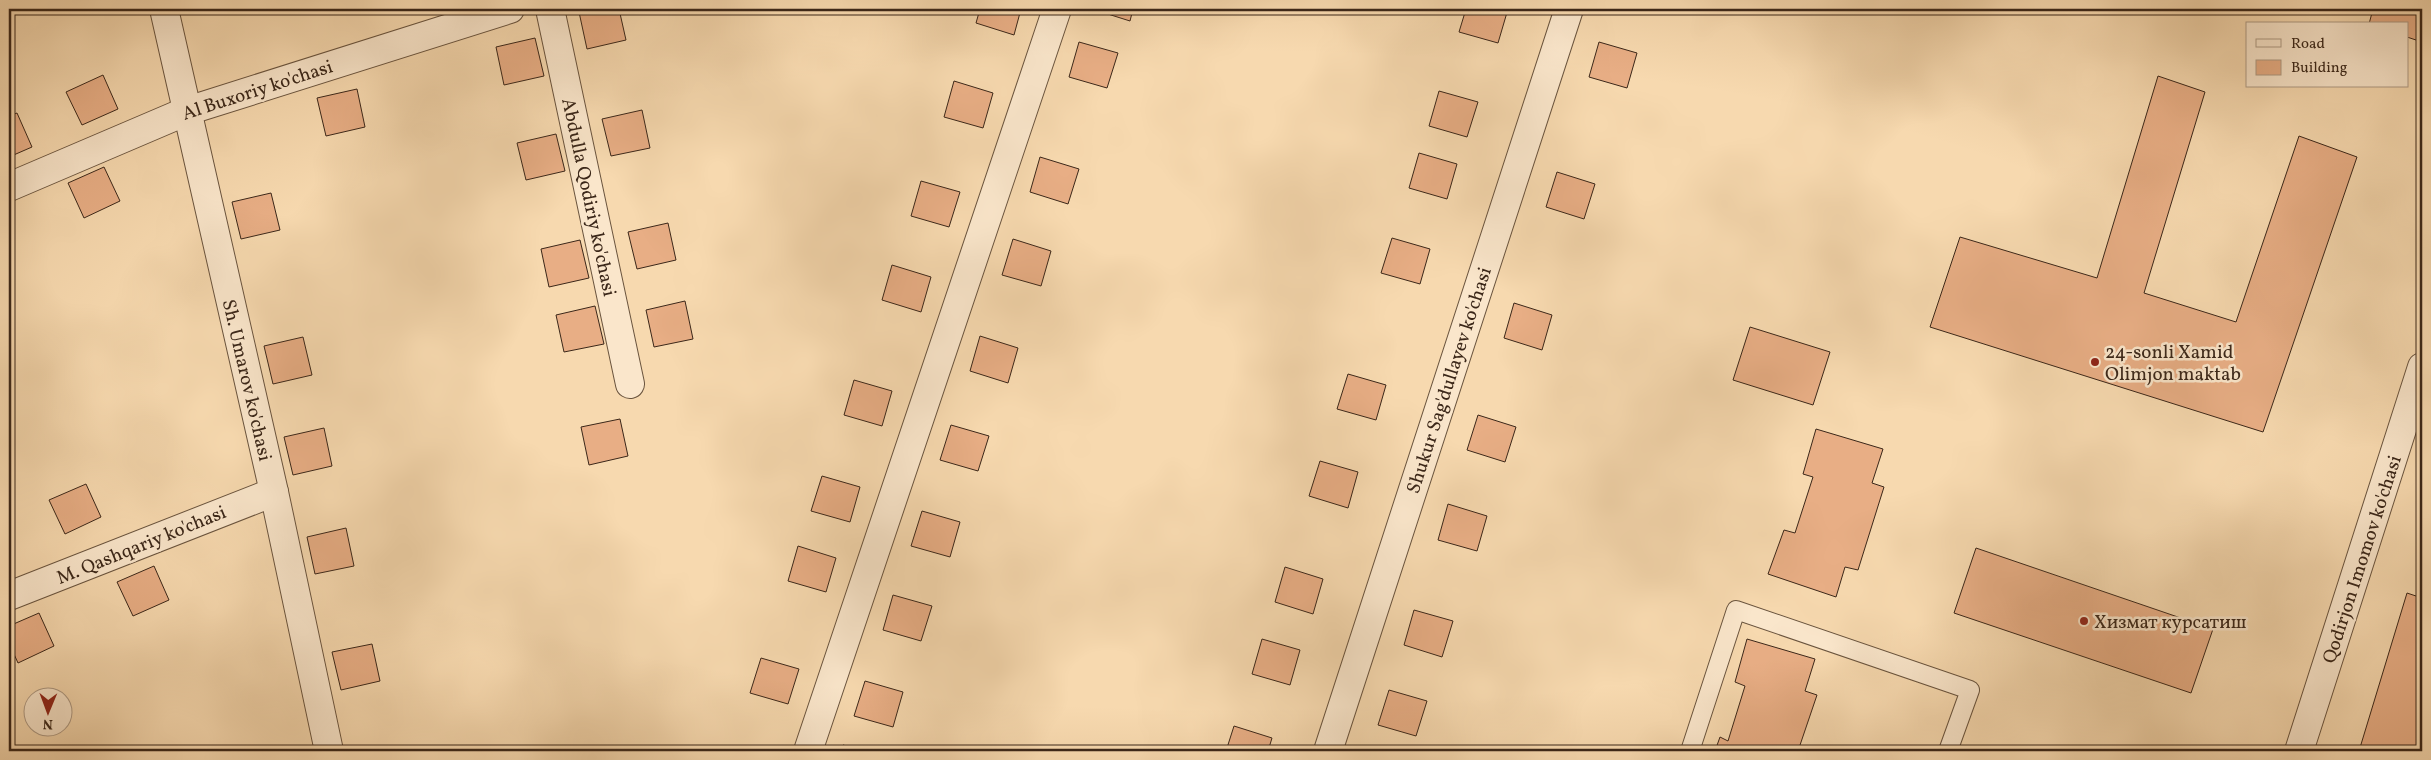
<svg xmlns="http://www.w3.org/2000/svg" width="2431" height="760" viewBox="0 0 2431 760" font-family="Vollkorn,serif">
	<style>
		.building { fill: #e8ae85; stroke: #3b2719 }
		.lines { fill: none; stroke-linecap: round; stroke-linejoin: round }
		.service-casing { stroke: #6a543e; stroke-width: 20 }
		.minor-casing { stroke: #6a543e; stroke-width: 30 }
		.tertiary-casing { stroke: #6a543e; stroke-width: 30 }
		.service { stroke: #fae6cb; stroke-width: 18 }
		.minor { stroke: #fae6cb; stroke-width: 28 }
		.tertiary { stroke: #fae6cb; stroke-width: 28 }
		.poi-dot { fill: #8f2418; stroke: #fae6cb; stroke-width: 2 }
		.labels { text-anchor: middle; stroke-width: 5; stroke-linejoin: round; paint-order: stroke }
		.street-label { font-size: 19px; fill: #3b2719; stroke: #fae6cb }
		.poi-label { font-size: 19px; fill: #3b2719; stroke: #fae6cb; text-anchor: start }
	</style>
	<rect width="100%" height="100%" fill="#f7d9af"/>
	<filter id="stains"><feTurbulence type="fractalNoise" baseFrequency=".004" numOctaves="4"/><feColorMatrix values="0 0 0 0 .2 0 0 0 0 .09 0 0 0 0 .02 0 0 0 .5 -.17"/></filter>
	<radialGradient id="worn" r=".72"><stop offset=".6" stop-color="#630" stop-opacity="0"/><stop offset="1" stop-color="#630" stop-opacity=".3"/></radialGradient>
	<g class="building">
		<path d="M592,9h27l7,31 -39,9 -8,-37z"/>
		<path d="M980,9h41l-7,26 -38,-12z"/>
		<path d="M1092,9h41l-3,12z"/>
		<path d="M1466,9h42l-10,34 -39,-11z"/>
		<path d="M2373,9h49v33l-15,-5v-13h-38z"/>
		<path d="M535,38l9,38 -40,9 -8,-38z"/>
		<path d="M1079,42l39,11 -11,35 -38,-11z"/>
		<path d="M1599,42l38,11 -10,35 -38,-11z"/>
		<path d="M103,75l15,34 -36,16 -16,-33z"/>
		<path d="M2158,76l47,16 -61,201 92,29 63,-186 58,21 -94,275 -333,-105 30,-90 137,41z"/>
		<path d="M954,81l39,12 -10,35 -39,-11z"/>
		<path d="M357,89l8,38 -39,9 -9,-38z"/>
		<path d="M1439,91l39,11 -11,35 -38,-11z"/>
		<path d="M642,110l8,38 -39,8 -9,-37z"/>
		<path d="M17,113l15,34 -23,10v-41z"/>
		<path d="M556,134l9,37 -39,9 -9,-37z"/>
		<path d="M1419,153l38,11 -10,35 -38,-11z"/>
		<path d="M1040,157l39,12 -11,35 -38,-12z"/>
		<path d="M104,167l16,34 -36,17 -16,-35z"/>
		<path d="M1557,172l38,12 -11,35 -38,-12z"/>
		<path d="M921,181l39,11 -11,35 -38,-11z"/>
		<path d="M271,193l9,37 -39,9 -9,-37z"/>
		<path d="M668,223l8,37 -39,9 -9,-37z"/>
		<path d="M1392,238l38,11 -10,35 -39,-11z"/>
		<path d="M1013,239l38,12 -10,35 -39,-11z"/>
		<path d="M580,240l9,38 -40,9 -8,-38z"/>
		<path d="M892,265l39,12 -10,35 -39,-12z"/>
		<path d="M685,301l8,38 -39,8 -8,-37z"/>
		<path d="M1514,303l38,12 -10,35 -38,-12z"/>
		<path d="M595,306l9,38 -40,8 -8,-37z"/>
		<path d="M1750,327l80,25 -17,53 -80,-25z"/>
		<path d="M980,336l38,12 -10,35 -38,-12z"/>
		<path d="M303,337l9,38 -39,9 -9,-38z"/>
		<path d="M1348,374l38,11 -10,35 -39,-11z"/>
		<path d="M854,380l38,11 -10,35 -38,-11z"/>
		<path d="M1478,415l38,12 -11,35 -38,-12z"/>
		<path d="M620,419l8,37 -39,9 -8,-38z"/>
		<path d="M951,425l38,11 -11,35 -38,-11z"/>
		<path d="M324,428l8,38 -39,9 -9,-38z"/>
		<path d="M1816,429l67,20 -11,34 12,4 -26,83 -13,-3 -9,30 -68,-23 16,-44 11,3 18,-56 -10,-3z"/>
		<path d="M1320,461l38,11 -10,36 -39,-12z"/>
		<path d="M822,476l38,11 -10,35 -39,-11z"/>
		<path d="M86,484l15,33 -36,17 -16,-34z"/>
		<path d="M1448,504l39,12 -10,35 -39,-11z"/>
		<path d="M922,511l38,11 -10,35 -39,-11z"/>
		<path d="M346,528l8,38 -39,8 -8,-37z"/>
		<path d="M798,546l38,12 -10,34 -38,-11z"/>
		<path d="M1976,548l237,81 -22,64 -237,-80z"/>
		<path d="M154,566l15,34 -36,16 -16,-34z"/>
		<path d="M1285,567l38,12 -10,35 -38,-12z"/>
		<path d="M2407,593l15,5v153h-63z"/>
		<path d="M893,595l39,11 -11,35 -38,-11z"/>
		<path d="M1414,610l39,11 -11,36 -38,-12z"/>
		<path d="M39,613l15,33 -36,17 -9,-20v-17z"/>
		<path d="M1262,639l38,11 -10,35 -38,-11z"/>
		<path d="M1747,639l68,20 -10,32 12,4 -19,56h-83l5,-14 8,4 17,-55 -10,-4z"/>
		<path d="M372,644l8,37 -39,9 -9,-38z"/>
		<path d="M761,658l38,11 -11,35 -38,-11z"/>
		<path d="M865,681l38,11 -10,35 -39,-11z"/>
		<path d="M1389,690l38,11 -11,35 -38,-11z"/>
		<path d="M1234,726l38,12 -4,13h-42z"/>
		<path d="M843,745l22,6h-24z"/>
	</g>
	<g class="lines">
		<g class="service-casing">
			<path id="service" d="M1690,751l46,-141 234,80 -22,61"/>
		</g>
		<g class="minor-casing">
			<g id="minor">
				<path d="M164,9l110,483 55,259"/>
				<path d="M550,9l80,375"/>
				<path d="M9,187l178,-76 323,-102"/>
				<path d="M9,596l265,-104"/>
				<path d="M808,751l249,-742"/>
				<path d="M1328,751l241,-742"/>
			</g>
		</g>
		<g class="tertiary-casing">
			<path id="tertiary" d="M2299,751l123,-384"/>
		</g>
		<use href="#service" class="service"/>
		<use href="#minor" class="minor"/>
		<use href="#tertiary" class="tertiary"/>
	</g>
	<g class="poi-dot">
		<circle cx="2095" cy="362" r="5"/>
		<circle cx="2084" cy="621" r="5"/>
	</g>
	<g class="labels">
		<g class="street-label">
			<text transform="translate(257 89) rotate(-18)" y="7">Al Buxoriy ko'chasi</text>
			<text transform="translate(590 197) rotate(78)" y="7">Abdulla Qodiriy ko'chasi</text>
			<text transform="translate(248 380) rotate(77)" y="7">Sh. Umarov ko'chasi</text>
			<text transform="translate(1448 380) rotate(-72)" y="7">Shukur Sag'dullayev ko'chasi</text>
			<text transform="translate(141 544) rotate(-22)" y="7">M. Qashqariy ko'chasi</text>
			<text transform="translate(2361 559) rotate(-72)" y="7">Qodirjon Imomov ko'chasi</text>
		</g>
		<g class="poi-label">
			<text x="2105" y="358">24-sonli Xamid<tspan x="2105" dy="22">Olimjon maktab</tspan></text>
			<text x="2094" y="628">Хизмат курсатиш</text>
		</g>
	</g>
	<rect width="2431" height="760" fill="none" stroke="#f7d9af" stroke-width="30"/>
	<rect x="10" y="10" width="2411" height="740" fill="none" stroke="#3b2719" stroke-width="2.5"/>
	<rect x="15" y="15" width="2401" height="730" fill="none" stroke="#3b2719"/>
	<rect x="2246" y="22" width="162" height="65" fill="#fae6cb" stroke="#ae9a84"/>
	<rect x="2256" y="39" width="25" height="8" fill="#fae6cb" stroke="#ae9a84"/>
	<text x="2291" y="48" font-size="15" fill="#3b2719">Road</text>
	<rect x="2256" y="60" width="25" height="15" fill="#e8ae85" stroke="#ae9a84"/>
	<text x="2291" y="72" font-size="15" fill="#3b2719">Building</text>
	<g transform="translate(48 712) rotate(181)"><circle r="24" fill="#fae6cb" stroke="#ae9a84"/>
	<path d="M0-4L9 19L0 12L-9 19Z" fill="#8f2418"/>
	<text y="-8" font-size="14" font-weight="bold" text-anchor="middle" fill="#3b2719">N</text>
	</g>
	<rect width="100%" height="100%" filter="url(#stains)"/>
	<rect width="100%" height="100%" fill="url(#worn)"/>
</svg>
